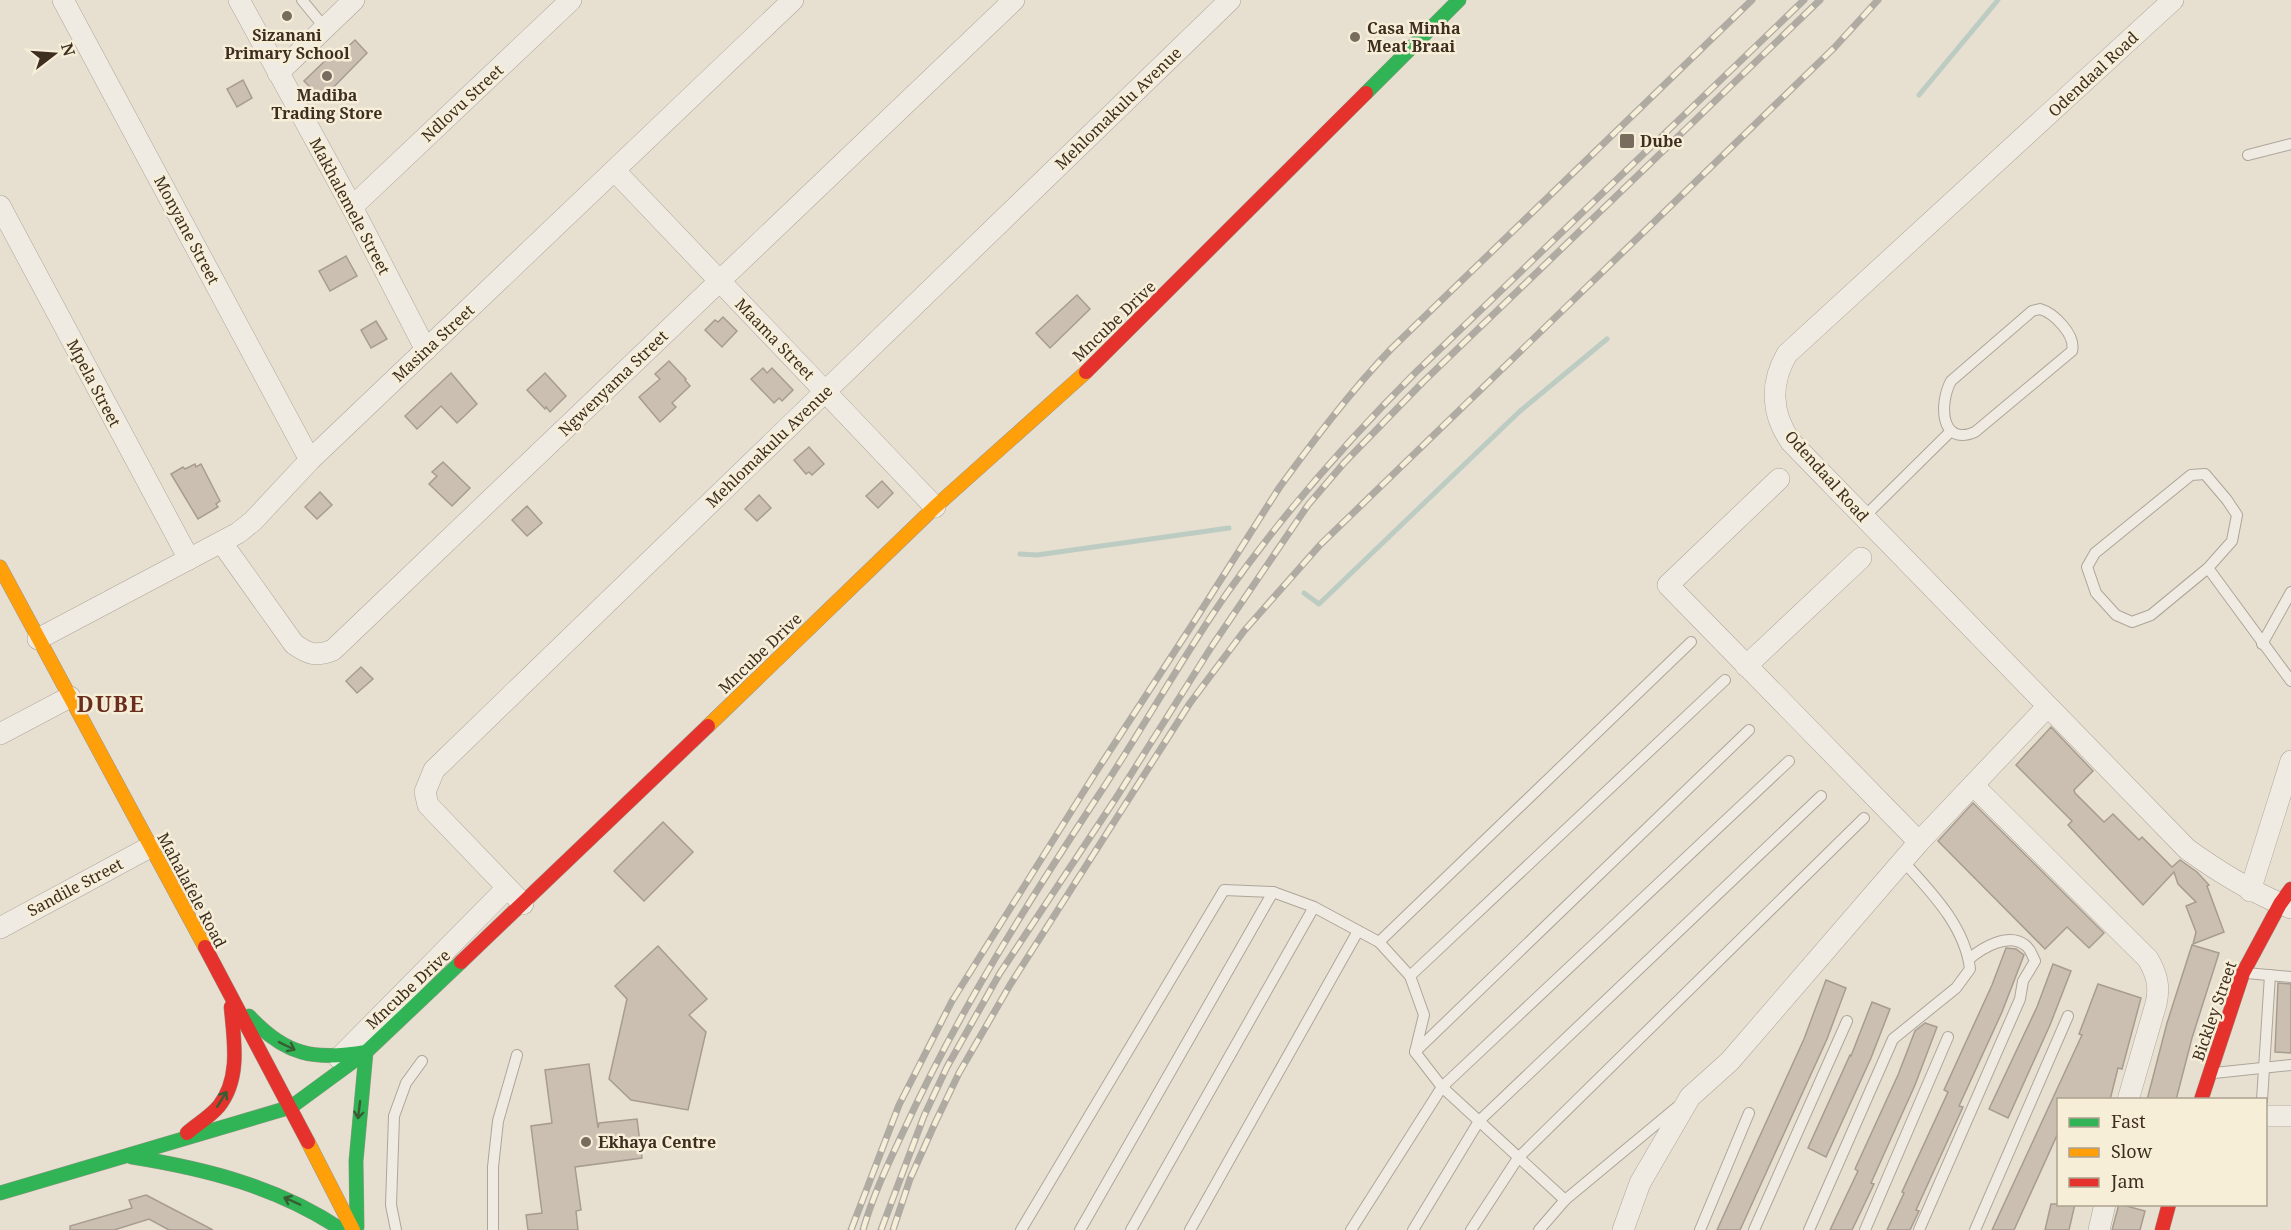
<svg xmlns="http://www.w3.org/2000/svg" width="2291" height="1230" viewBox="0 0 2291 1230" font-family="'Noto Serif',serif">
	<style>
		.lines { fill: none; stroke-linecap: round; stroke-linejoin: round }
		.stream { stroke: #bcccc2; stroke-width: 5 }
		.building { fill: #cbbfb2; stroke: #a89c90; stroke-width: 1.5 }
		.lane-casing { stroke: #ada599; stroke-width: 12 }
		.street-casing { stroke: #ada599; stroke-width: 22 }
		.fast-casing { stroke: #9c958a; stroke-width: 15 }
		.slow-casing { stroke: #9c958a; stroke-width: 15 }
		.jam-casing { stroke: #9c958a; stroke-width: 15 }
		.lane { stroke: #efebe3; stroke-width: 10 }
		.street { stroke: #efebe3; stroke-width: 21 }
		.fast { stroke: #30b455; stroke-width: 14 }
		.slow { stroke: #ff9f0a; stroke-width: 14 }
		.jam { stroke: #e5322d; stroke-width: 14 }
		.rail-casing { stroke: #afaaa2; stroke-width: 7 }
		.rail { stroke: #f7eed8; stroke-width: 4.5; stroke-dasharray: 14; stroke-linecap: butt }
		.oneway { stroke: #385d33 }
		.poi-dot { fill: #786c5e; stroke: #f7eed8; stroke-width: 2 }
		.labels { text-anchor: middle; stroke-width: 5; stroke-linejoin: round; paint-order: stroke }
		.poi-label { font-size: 16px; font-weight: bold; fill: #3d2e20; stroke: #f7eed8; text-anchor: start }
		.street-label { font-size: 16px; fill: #3d2e20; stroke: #f7eed8 }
		.district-label { font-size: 22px; font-weight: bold; letter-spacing: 1.5px; fill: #6b2e1e; stroke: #f7eed8 }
	</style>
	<rect width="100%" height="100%" fill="#e7e0d1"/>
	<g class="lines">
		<g class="stream">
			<path d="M1919,95l79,-95"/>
			<path d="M1020,554l17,1 192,-27"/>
			<path d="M1304,593l15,11 200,-192 88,-73"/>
		</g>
	</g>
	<g class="building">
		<path d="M355,40l12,13 -45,46 -18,-18 28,-27 4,4z"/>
		<path d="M243,80l9,18 -15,9 -10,-18z"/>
		<path d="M346,256l11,20 -27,15 -11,-20z"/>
		<path d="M1077,295l13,14 -40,39 -14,-15z"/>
		<path d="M723,317l14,14 -15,16 -17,-17 10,-10 3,2z"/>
		<path d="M376,321l11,18 -16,9 -10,-18z"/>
		<path d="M669,361l17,18 -1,1 5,6 -18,17 4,4 -16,15 -21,-25 21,-18 -5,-5z"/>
		<path d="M763,368l4,5 5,-5 21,22 -11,11 -3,-3 -5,5 -23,-24z"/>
		<path d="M451,373l26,31 -20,19 -16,-17 -24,23 -12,-13z"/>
		<path d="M545,373l21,23 -16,16 -4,-5 -1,2 -18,-19z"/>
		<path d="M809,447l15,17 -12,11 -3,-3 -3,2 -12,-14z"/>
		<path d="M443,462l27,26 -18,18 -23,-22 8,-8 -5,-4z"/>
		<path d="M195,464l1,3 5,-3 19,37 -4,3 2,3 -20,12 -27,-45 12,-7 2,2z"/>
		<path d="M882,481l11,12 -15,15 -12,-12z"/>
		<path d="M320,492l12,13 -15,14 -12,-12z"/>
		<path d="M759,495l12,13 -14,13 -12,-12z"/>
		<path d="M527,506l15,17 -15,13 -15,-16z"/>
		<path d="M361,667l12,12 -16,14 -11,-12z"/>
		<path d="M2051,727l42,44 -19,19 1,3 29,29 9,-8 26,26 3,-3 30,30 8,-7 17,12 12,13 -2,1 17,46 -31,12 3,-12 -10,-26 10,-4 -18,-18 -4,-12 -31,33 -75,-80 4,-4 -56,-56z"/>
		<path d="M1973,803l131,130 -15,15 -22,-21 -22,22 -107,-108z"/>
		<path d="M663,822l30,30 -49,49 -30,-30z"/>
		<path d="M2192,945l27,8 -27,85 -16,62h-29l20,-77z"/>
		<path d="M658,946l49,53 -18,16 17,17 -18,78 -57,-10 -22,-21 18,-80 -12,-13z"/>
		<path d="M2006,948l10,1 8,6 -22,57 -43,94 4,1 -47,103 3,1 -9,19h-23l17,-37 -2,-1 46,-100 -4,-2 48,-105z"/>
		<path d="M2053,964l18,7 -21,54 -42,93 -19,-9 48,-102z"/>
		<path d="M1826,980l20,8 -19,51 -87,191h-23l87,-191z"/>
		<path d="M2278,983l13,1v69l-16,-1z"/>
		<path d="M2098,984l43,14 -19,71 -4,-1 -8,32h-52v33l-44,97h-22l90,-195 -3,-1z"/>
		<path d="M1872,1002l18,7 -19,49 -45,99 -18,-9 42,-93 1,1z"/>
		<path d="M1925,1023l12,4 -22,58 -44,98 3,1 -22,46h-22l28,-59 -3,-2 43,-94 17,-44z"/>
		<path d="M589,1064l9,64 1,-5 38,-4 5,39 -67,9 6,43 -5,1 2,19h-50l-2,-15 16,-2 -11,-87 21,-3 -7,-53z"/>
		<path d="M146,1195l67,35h-44l-20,-11 -35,11h-44v-4l62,-18 -3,-8z"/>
		<path d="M2051,1204h24l-6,26h-24z"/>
		<path d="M2119,1204l26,7 -5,19h-28z"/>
	</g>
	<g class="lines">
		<g class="lane-casing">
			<g id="lane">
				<path d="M302,0l23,28"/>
				<path d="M2248,155l43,-11"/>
				<path d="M2040,309c14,4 36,26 32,42l-97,81c-35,15 -36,-29 -24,-51l81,-70z"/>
				<path d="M2205,474l22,26 10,15 -5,26 -24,27 -57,47 -19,7 -16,-7 -20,-22 -9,-26 8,-14 96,-78z"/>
				<path d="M1864,517l87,-86"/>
				<path d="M2208,568l83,113"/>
				<path d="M2262,644l29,-52"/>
				<path d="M1379,942l312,-300"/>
				<path d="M2246,973l45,4"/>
				<path d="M1410,976l315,-296"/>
				<path d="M1415,1052l334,-322"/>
				<path d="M2214,1073l77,-8"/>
				<path d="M2262,1100l8,-125"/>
				<path d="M396,1230l-5,-25 3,-89 12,-33 16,-22"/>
				<path d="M493,1230v-63l5,-46 19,-66"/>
				<path d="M1021,1230l203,-340 49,2 41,15 65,35 31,34 14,39 -9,37 27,35 123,113"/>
				<path d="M1080,1230l193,-338"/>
				<path d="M1131,1230l183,-323"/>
				<path d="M1190,1230l168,-299"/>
				<path d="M1351,1230l91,-143 347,-326"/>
				<path d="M1413,1230l66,-109 342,-325"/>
				<path d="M1471,1230l47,-72 346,-340"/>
				<path d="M1539,1230l26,-30 112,-93"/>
				<path d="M1700,1230l49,-117"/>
				<path d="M1754,1230l93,-209"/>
				<path d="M1809,1230l84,-191 63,-51 14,-19c-5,-43 -39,-77 -67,-108"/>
				<path d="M1865,1230l83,-193"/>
				<path d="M1919,1230l101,-231 3,-18 12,-20c-3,-6 -5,-13 -10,-16 -17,-13 -43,3 -56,14"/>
				<path d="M1975,1230l93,-214"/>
			</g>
		</g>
		<g class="street-casing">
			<g id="street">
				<path d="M63,0l247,460"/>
				<path d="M239,0l113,207 74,143"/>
				<path d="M2173,0l-386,354c-17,29 -16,60 4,88l396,407c33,24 66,44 104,59"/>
				<path d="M278,73l76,-73"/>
				<path d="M615,171l320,336"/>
				<path d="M0,206l189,353"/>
				<path d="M352,207l219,-207"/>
				<path d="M1779,479l-111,106 251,257"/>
				<path d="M222,543l72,101c14,10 22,13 39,6l681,-650"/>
				<path d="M38,639l200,-106 15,-12 57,-61 483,-460"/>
				<path d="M1746,666l115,-108"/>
				<path d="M0,734l70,-37"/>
				<path d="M1973,785l175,174c9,16 12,27 8,45l-28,96"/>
				<path d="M2250,891l41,-130"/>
				<path d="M523,904l-95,-99 -3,-13 9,-22 796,-770"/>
				<path d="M0,928l150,-81"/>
				<path d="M339,1058l168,-170"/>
				<path d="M2266,1116h25"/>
				<path d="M1623,1230l17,-47 50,-86 40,-36 189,-219 128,-135"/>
				<path d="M2099,1230l6,-26"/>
			</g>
		</g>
		<g class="fast-casing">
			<g id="fast">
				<path d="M1366,93l93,-93"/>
				<path d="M249,1016c36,39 65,45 117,36l-10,109 1,66"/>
				<path d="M132,1157c75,12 146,30 210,73"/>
				<path d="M0,1193l291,-86 75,-55 95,-90"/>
			</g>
		</g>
		<g class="slow-casing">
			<g id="slow">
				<path d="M0,567l205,380"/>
				<path d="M708,726l227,-219 151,-135"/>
				<path d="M308,1142l45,88"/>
			</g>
		</g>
		<g class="jam-casing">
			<g id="jam">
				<path d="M1086,372l280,-279"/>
				<path d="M205,947l103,195"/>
				<path d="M461,962l247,-236"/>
				<path d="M2201,1100l42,-127 37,-69 11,-15"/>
				<path d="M187,1133c10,-9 23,-16 32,-27 22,-28 15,-66 12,-99"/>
				<path d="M2162,1230l7,-26"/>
			</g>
		</g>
		<use href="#lane" class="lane"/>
		<use href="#street" class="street"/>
		<use href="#fast" class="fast"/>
		<use href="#slow" class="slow"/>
		<use href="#jam" class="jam"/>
		<g class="rail-casing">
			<g id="rail">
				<path d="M851,1230l48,-125 53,-104 144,-229 96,-147 87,-137c35,-48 71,-96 112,-139l361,-349"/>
				<path d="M863,1230c10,-35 26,-68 41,-100 54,-118 123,-226 194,-334 44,-66 82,-135 127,-200 57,-81 121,-154 191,-224l388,-372"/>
				<path d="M881,1230l43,-114 23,-49 53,-94 116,-175 96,-152 96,-141 36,-42 79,-81 397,-382"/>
				<path d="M893,1230l17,-51 26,-58 23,-48 51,-88 180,-282 54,-72 76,-86 514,-497 44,-48"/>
			</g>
		</g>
		<use href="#rail" class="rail"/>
	</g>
	<defs><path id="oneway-shaft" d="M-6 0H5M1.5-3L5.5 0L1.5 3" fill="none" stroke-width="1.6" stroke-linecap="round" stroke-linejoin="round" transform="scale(1.5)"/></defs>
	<g class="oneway">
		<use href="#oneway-shaft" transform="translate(287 1046) rotate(26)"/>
		<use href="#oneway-shaft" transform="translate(222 1099) rotate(-58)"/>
		<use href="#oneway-shaft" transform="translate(359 1110) rotate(97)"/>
		<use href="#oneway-shaft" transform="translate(292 1201) rotate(-156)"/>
	</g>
	<g class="poi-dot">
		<circle cx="287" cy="16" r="6"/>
		<circle cx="1355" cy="37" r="6"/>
		<circle cx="327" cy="76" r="6"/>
		<rect x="1619" y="133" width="16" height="16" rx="3"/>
		<circle cx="586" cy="1142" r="6"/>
	</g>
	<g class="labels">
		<g class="poi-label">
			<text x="1367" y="34">Casa Minha<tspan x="1367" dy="18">Meat Braai</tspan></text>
			<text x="287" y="41" text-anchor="middle">Sizanani<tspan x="287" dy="18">Primary School</tspan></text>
			<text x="327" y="101" text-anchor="middle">Madiba<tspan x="327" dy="18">Trading Store</tspan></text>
			<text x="1640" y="147">Dube</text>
			<text x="598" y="1148">Ekhaya Centre</text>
		</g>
		<g class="street-label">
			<text transform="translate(2093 74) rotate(-43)" y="6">Odendaal Road</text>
			<text transform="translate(462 103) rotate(-43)" y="6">Ndlovu Street</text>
			<text transform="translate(1118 108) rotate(-44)" y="6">Mehlomakulu Avenue</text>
			<text transform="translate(350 206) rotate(62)" y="6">Makhalemele Street</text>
			<text transform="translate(187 230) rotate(62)" y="6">Monyane Street</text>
			<text transform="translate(1114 321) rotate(-44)" y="6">Mncube Drive</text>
			<text transform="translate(775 339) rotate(46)" y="6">Maama Street</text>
			<text transform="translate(433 343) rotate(-43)" y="6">Masina Street</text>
			<text transform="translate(94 383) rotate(62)" y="6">Mpela Street</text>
			<text transform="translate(613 383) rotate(-44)" y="6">Ngwenyama Street</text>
			<text transform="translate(769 446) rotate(-44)" y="6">Mehlomakulu Avenue</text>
			<text transform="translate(1827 476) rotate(48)" y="6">Odendaal Road</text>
			<text transform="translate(760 653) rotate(-44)" y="6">Mncube Drive</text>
			<text transform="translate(75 887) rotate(-28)" y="6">Sandile Street</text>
			<text transform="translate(192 890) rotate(62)" y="6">Mahalafele Road</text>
			<text transform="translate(408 989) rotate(-43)" y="6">Mncube Drive</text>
			<text transform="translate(2214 1011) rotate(-71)" y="6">Bickley Street</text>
		</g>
		<g class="district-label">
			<text x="111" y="712">DUBE</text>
		</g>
	</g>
	<rect x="2057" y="1098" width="210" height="108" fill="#f7eed8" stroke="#ada18e" stroke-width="1.5"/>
	<rect x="2069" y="1118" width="30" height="9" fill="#30b455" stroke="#ada18e" stroke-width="1.5"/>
	<text x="2111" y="1128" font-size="18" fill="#3d2e20">Fast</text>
	<rect x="2069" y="1148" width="30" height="9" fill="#ff9f0a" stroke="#ada18e" stroke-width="1.5"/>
	<text x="2111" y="1158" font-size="18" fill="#3d2e20">Slow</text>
	<rect x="2069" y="1178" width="30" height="9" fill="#e5322d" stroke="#ada18e" stroke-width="1.5"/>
	<text x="2111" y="1188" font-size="18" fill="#3d2e20">Jam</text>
	<g transform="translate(54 54) rotate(73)" stroke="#f7eed8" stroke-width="4.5" paint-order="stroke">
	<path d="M0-4.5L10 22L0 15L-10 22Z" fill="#3d2e20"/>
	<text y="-9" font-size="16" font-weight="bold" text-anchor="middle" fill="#3d2e20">N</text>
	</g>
</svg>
